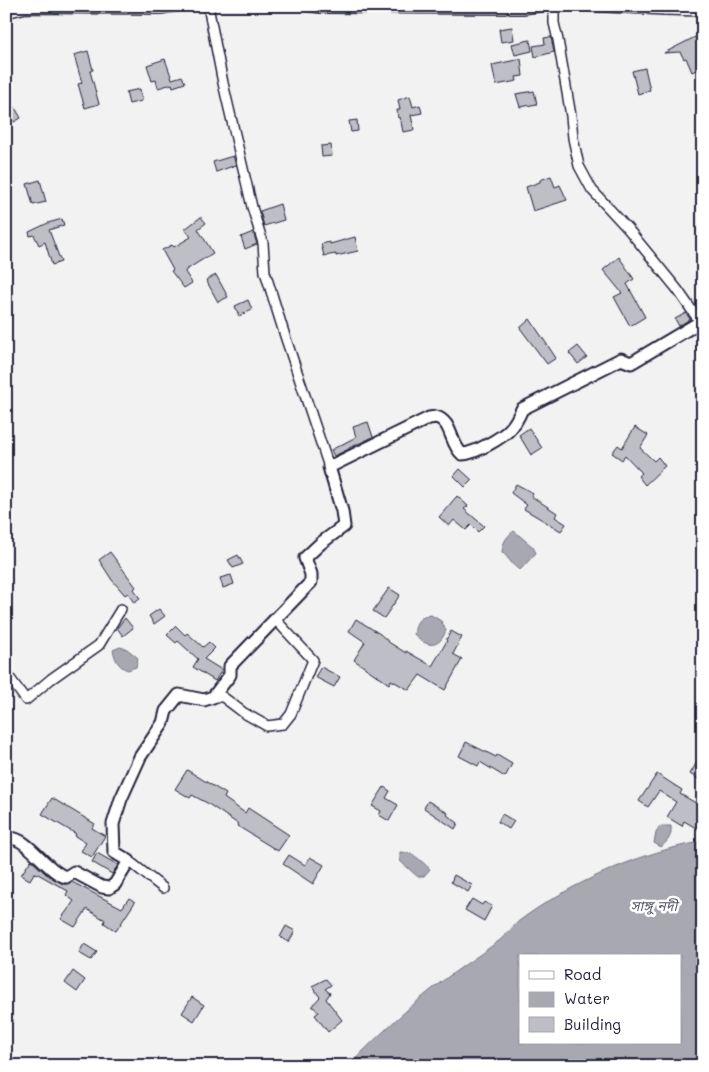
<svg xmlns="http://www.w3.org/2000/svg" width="709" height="1072" viewBox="0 0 709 1072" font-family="Mali,'Noto Sans Bengali',sans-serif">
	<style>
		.water { fill: #a8a8b2; stroke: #727282; fill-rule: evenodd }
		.building { fill: #bebec6; stroke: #22223b }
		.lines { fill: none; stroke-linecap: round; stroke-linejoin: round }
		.minor-casing { stroke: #22223b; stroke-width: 12 }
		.secondary-casing { stroke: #22223b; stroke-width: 15 }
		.minor { stroke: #fff; stroke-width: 9 }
		.secondary { stroke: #fff; stroke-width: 11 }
		.labels { text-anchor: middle; stroke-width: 5; stroke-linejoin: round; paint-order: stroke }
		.water-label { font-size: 14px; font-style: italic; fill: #58586b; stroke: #fff }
	</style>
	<rect width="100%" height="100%" fill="#f2f2f3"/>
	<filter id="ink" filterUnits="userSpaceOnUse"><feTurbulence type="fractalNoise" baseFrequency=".02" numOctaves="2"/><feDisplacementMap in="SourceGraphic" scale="10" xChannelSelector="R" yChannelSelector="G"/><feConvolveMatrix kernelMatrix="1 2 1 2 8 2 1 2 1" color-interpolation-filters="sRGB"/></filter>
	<g filter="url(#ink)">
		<g class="water">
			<path d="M514,531l19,16 3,6 -16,17c-8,-4 -11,-12 -18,-18 1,-10 4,-15 12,-21z"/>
			<path d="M431,615l10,6 5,9c-6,19 -20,18 -32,4 2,-12 4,-17 17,-19z"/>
			<path d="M120,647l7,2 11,9 -2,9 -8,3c-10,-3 -13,-11 -15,-20z"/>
			<path d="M665,826h6c1,10 -3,15 -10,21l-7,-4 2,-10 3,-6z"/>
			<path d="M703,842v224h-355c25,-25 51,-50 78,-72 24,-20 50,-36 74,-54 7,-6 12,-13 19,-19 46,-35 127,-72 184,-79zM520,956h160v87h-160z"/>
			<path d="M400,852c14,0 20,8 30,17l-6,7 -6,1 -18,-16z"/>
		</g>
		<g class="building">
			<path d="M512,27l2,13 -13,2 -2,-13z"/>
			<path d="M551,37l3,15 -19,5 -2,-11 12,-2 -1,-6z"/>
			<path d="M695,37l8,15v15l-11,5 -6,-14 -2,1 -4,-7 -16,1z"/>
			<path d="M530,40l2,11 -17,4 -3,-11z"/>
			<path d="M88,51l5,19 -3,1 9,33 -14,4 -7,-24 4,-1 -8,-28z"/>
			<path d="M165,59l7,20 10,-3 3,7 -12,4 -1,-3 -14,4 -2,-8 -4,1 -5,-16z"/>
			<path d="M521,59l2,17 -7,1 1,4 -21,4 -4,-20z"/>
			<path d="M645,68l5,22 -12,4 -6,-23z"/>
			<path d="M140,89l2,12 -13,3 -3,-12z"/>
			<path d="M534,91l3,13 -17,3 -4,-13z"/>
			<path d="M410,96l3,11 7,-2 2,8 -11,2 3,15 -11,2 -3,-15 -2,1 -1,-8h3l-2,-10z"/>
			<path d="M14,106l7,12 -7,4 -7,-12z"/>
			<path d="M357,120l1,11 -7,1 -2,-11z"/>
			<path d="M331,145l1,11 -10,1 -1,-11z"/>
			<path d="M233,156l3,9 -20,7 -3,-10z"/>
			<path d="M551,176l4,11 5,-2 7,15 -34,11 -7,-24 14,-5v-2z"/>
			<path d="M40,180l6,22 -13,3 -6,-21z"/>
			<path d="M280,204l4,16 -20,6 -4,-15z"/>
			<path d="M201,217l5,6 -8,6 15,24 -27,17 -1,2 7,11 -8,5 -13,-17 2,-1 -11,-20 10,-5 2,2 17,-10 -6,-8z"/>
			<path d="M62,219l2,6 -15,5 12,32 -9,3 -7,-23 -6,3 -5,-10 -4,1 -1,-4 19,-9z"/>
			<path d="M253,232l4,12 -12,5 -4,-12z"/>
			<path d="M355,237l3,14 -22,5v-2l-12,2 -3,-12 9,-2v2z"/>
			<path d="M619,257l15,22 -7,5 18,33 -15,9 -16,-29 8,-4 -19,-23z"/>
			<path d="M216,275l12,22 -10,5 -12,-22z"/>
			<path d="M248,300l4,10 -13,6 -4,-10z"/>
			<path d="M686,313l4,6 -11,7 -4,-7z"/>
			<path d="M530,319l26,39 -9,6 -27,-36z"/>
			<path d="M578,346l9,11 -9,7 -9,-11z"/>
			<path d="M368,422l5,15 -24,11v1l-15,7 -3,-6 25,-13 -3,-10z"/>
			<path d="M635,427l13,8 -8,13 14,13 4,-4 7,9 -20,19 -7,-9 4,-3 -17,-18 -3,5 -10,-7 6,-8 4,3z"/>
			<path d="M529,428l13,20 -11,7 -12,-20z"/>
			<path d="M460,469l12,11 -7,7 -11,-11z"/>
			<path d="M516,484l17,9 -2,3 26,17 -2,4 11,7 -5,7 -37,-22 3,-4 -16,-12z"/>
			<path d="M457,496l11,10 -4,3 20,17 -6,6 -7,-7 -5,5 -12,-10 -5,6 -10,-9z"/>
			<path d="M110,552l26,35 -2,2 6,10 -6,4 -6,-10 -3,2 -13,-15 -13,-20z"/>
			<path d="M238,555l5,9 -10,4 -5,-8z"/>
			<path d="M231,575l3,9 -11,4 -3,-10z"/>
			<path d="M389,588l11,7 -16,23 -11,-7z"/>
			<path d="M159,609l6,7 -11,8 -5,-8z"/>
			<path d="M125,618l8,10 -10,8 -6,-8z"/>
			<path d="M356,619l24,15 10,9 16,10v-2l26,15 15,-25 -1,-1 5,-9 11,6 -9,17 9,5 -17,31 -25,-15 -11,15 -18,-10 -2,4 -35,-24 11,-18 -16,-11z"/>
			<path d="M176,626l9,9 2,-2 16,14 6,-5 6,6 -11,11 18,11 -7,11 -22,-14 5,-8 -20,-18 -2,2 -9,-8z"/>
			<path d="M321,667l19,10 -6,10 -19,-10z"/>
			<path d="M466,742l30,15 1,-2 15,9 -7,13 -25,-15 -2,4 -19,-10z"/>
			<path d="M703,752v30l-13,-8z"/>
			<path d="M187,770l39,24 -2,4 21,15 3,-5 41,27 -11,16 -34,-21 -7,-4 1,-2 -31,-21 -15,-8 -2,3 -15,-9z"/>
			<path d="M657,774l25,16 -2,4 23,13v25l-19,-11 -2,5 -15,-9 9,-15 -17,-11 -11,16 -9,-6z"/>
			<path d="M384,787l6,4 -4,7 12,7 -9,16 -10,-6 2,-4 -9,-5z"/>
			<path d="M52,798l43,26 -3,4 13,8 -13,21 -11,-6 5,-8 -11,-7 1,-2 -34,-20z"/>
			<path d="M428,801l20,12 -1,2 11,8 -3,6 -31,-21z"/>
			<path d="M502,814l12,7 -5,8 -11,-7z"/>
			<path d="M97,853l21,12 -6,9 -20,-12z"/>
			<path d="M289,855l16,10 5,-8 14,8 -11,19 -30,-20z"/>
			<path d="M31,860l15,14 17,10h4l5,-2 50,26 7,-10 6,4 -19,29 -12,-8 1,-3 -18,-11 -12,18 -14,-8 13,-18 -8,-6 2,-4 -30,-17 -4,-1 -4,7 -9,-5z"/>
			<path d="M454,875l18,10 -4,7 -17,-10z"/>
			<path d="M472,899l10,6 2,-3 8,4 -8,15 -19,-11z"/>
			<path d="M286,926l9,5 -6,11 -9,-5z"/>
			<path d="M84,944l13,8 -6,8 -12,-7z"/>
			<path d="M73,971l12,9 -8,12 -12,-9z"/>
			<path d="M326,979l5,6 -6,4 5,4 -4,6 16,21 -14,12 -13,-17 4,-3 -7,-6 8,-9 -8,-11z"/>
			<path d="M192,997l12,8 -10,16 -12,-8z"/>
		</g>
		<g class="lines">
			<g class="minor-casing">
				<g id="minor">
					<path d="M208,6l15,77 29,124 11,36 2,29 20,64 44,131"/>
					<path d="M307,6l14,2 202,1 21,-3"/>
					<path d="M556,6l-2,4v13l4,17 13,76 2,22 6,28 13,24 36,39 49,60 23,33"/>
					<path d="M588,6l77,4"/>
					<path d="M664,6l1,4 38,1"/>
					<path d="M6,13l20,-5 134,1 20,-3"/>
					<path d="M6,673l20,27 25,-21 48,-34 22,-36"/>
					<path d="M213,697h10l21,16 23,13 16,-2 8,-10 22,-54 -38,-41"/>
					<path d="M129,861l34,27"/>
				</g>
			</g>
			<g class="secondary-casing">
				<path id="secondary" d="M6,839c19,-7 40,33 60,38l8,-5 28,15 7,1 6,-4 14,-23 -15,-9 -1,-28 8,-25 19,-42 23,-34 3,-12 13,-16 25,5 9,-3 17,-22v-9l81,-84v-8l-6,-16 16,-15 23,-17 -2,-15 -13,-44 100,-49 7,-1c16,4 14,27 26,37 12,0 40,-16 48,-25 6,-6 9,-13 12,-20l99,-50 10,4 69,-41 3,4"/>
			</g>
			<use href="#minor" class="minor"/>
			<use href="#secondary" class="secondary"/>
		</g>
	</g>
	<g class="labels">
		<g class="water-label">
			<text x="654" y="911">সাঙ্গু নদী</text>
		</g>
	</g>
	<rect width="709" height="1072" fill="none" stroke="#fff" stroke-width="25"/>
	<rect x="12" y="12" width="684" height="1047" fill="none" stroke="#22223b" stroke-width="2" filter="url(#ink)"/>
	<rect x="519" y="954" width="162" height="90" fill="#ffffff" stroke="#a7a7b1"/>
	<rect x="529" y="971" width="25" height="8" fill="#ffffff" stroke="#a7a7b1"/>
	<text x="564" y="980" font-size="15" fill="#22223b">Road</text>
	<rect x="529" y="992" width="25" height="15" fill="#a8a8b2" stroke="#a7a7b1"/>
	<text x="564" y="1004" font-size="15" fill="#22223b">Water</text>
	<rect x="529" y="1017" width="25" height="15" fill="#bebec6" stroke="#a7a7b1"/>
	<text x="564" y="1030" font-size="15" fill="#22223b">Building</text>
</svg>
